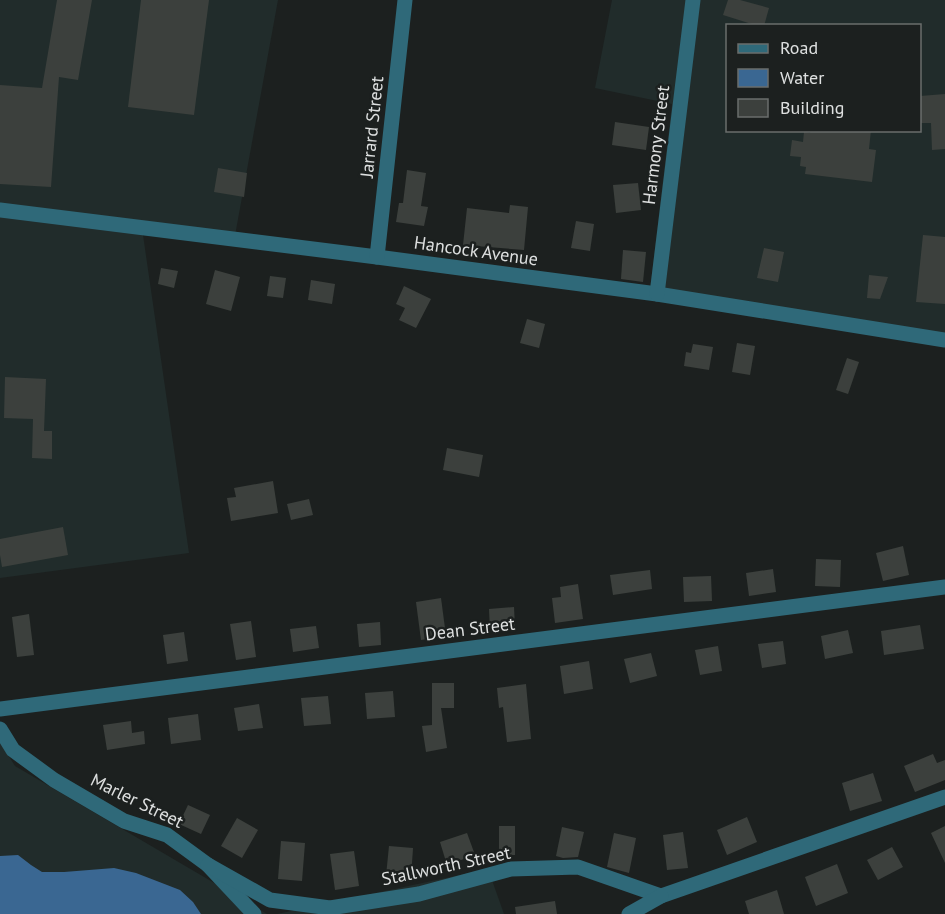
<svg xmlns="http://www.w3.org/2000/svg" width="945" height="914" viewBox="0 0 945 914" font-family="'PT Sans',sans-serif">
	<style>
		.built { fill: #212c2b; fill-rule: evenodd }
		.water { fill: #3a6792 }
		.building { fill: #3c403d }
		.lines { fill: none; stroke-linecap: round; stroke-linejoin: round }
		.minor { stroke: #2f6979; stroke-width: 15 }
		.labels { text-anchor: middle; stroke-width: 5; stroke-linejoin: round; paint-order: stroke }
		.street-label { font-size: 18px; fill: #dee0e0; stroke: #1c201f }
	</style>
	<rect width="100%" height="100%" fill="#1c201f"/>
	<g class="built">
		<path d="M0,0h278l-44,241 -92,-13 47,325 -189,25z"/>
		<path d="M612,0h333v340l-296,-42 23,-194 -77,-16zM728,26h192v104h-192z"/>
		<path d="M0,742l15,24 252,148h-267z"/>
		<path d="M488,869l16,45h-227z"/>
	</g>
	<path class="water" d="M18,855l13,10 11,7h22l50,-4 22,5 44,17 13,12 8,12h-201v-58z"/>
	<g class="building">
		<path d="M57,0h35l-14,80 -19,-3 -8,110 -51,-3v-99l42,3z"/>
		<path d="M141,0h68l-15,115 -66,-8z"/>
		<path d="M728,0h12l29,8 -5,18h-6l-35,-11z"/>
		<path d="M945,94v55l-13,1 -1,-27h-11v-27z"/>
		<path d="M615,122l34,5 -3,23 -34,-5z"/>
		<path d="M811,130h60l-2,19 7,1 -4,32 -67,-8 1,-7 -6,-1 1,-9 -11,-1 2,-16 11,2 1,-10 6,1z"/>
		<path d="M218,168l29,5 -3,24 -30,-5z"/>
		<path d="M407,170l19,3 -5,33 7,1 -4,19 -28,-4 3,-19h4z"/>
		<path d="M638,183l3,27 -25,3 -3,-28z"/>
		<path d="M510,205l18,2 -4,43 -61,-5 4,-37 42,5z"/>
		<path d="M576,221l18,3 -4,27 -19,-3z"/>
		<path d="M923,235l22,2v67l-29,-2z"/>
		<path d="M764,248l20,4 -6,30 -21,-4z"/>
		<path d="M623,250l23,2 -3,30 -22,-3z"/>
		<path d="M161,268l17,3 -4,17 -16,-4z"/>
		<path d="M215,270l25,7 -9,34 -25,-7z"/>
		<path d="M869,275l19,2 -8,22 -13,-1z"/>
		<path d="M270,276l16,2 -3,20 -16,-2z"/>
		<path d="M311,280l24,4 -3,20 -24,-4z"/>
		<path d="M404,286l27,13 -15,29 -17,-8 6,-12 -9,-4z"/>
		<path d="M527,319l18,5 -6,24 -19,-5z"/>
		<path d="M737,343l18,3 -5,29 -18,-3z"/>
		<path d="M693,344l20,3 -4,23 -25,-4 2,-14 5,1z"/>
		<path d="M847,358l12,4 -11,32 -12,-4z"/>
		<path d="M5,377l41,2 -2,52h8v28l-20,-1 1,-39 -29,-1z"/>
		<path d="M447,448l36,7 -4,22 -36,-7z"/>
		<path d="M273,481l5,32 -47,8 -4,-23 9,-1 -2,-9z"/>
		<path d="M309,499l4,16 -22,5 -4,-16z"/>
		<path d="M63,527l5,28 -66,12 -2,-12v-16z"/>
		<path d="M903,546l6,29 -26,6 -7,-28z"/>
		<path d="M816,559l25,1 -1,27 -25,-1z"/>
		<path d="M773,569l3,23 -27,4 -3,-23z"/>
		<path d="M650,570l2,19 -39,6 -3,-20z"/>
		<path d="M711,576l1,25 -28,1 -1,-25z"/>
		<path d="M578,584l5,35 -28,4 -3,-25 9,-1 -1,-10z"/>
		<path d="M441,598l5,38 -25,4 -5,-38z"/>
		<path d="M514,607l1,21 -25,2 -1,-21z"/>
		<path d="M29,614l5,41 -17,2 -5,-40z"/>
		<path d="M251,621l5,36 -20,3 -6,-36z"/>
		<path d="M380,622l1,23 -22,2 -2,-23z"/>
		<path d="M920,625l4,24 -40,6 -3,-24z"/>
		<path d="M316,626l3,22 -26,4 -3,-23z"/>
		<path d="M848,630l5,23 -28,6 -4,-23z"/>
		<path d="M184,632l4,29 -21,3 -4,-29z"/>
		<path d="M783,641l3,23 -24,4 -4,-24z"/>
		<path d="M718,646l4,25 -22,4 -5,-25z"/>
		<path d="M651,653l6,23 -27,7 -6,-24z"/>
		<path d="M589,661l4,28 -29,5 -4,-28z"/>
		<path d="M432,683h22v25h-13l6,40 -21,4 -4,-26 10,-1z"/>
		<path d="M526,684l5,55 -24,3 -4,-35 -4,1 -2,-20z"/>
		<path d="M393,691l2,26 -28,2 -2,-26z"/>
		<path d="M328,696l3,28 -27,2 -3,-28z"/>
		<path d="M259,704l4,24 -25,3 -4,-23z"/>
		<path d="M198,714l3,26 -30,4 -3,-26z"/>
		<path d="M131,721l1,12 12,-2 1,13 -38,6 -4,-25z"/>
		<path d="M933,754l4,9 8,-3v20l-30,12 -11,-26z"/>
		<path d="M873,773l9,28 -32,10 -8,-28z"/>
		<path d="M188,805l22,10 -9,19 -22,-10z"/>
		<path d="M747,817l10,25 -30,13 -10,-25z"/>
		<path d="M237,818l21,12 -16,28 -21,-12z"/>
		<rect x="499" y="826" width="16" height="29"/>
		<path d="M945,826v37l-14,-30z"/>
		<path d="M562,827l22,5 -6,25 -15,1 -7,-2z"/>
		<path d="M683,832l5,36 -21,2 -4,-35z"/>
		<path d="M467,833l8,22 -28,10 -7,-23z"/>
		<path d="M614,833l22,5 -7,35 -22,-6z"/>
		<path d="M281,841l24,2 -3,38 -24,-2z"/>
		<path d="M389,846l24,2 -2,30 -25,-2z"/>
		<path d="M892,847l11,20 -25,13 -11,-20z"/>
		<path d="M354,851l5,35 -24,4 -5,-36z"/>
		<path d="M837,864l11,29 -32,13 -11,-29z"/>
		<path d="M777,890l7,24h-35l-4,-13z"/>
		<path d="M555,901l2,13h-41l-1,-7z"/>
	</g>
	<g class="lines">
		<g class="minor">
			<path d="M0,210l377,47 280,37 288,46"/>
			<path d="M377,257l28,-257"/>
			<path d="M657,294l36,-294"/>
			<path d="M0,709l945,-122"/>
			<path d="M0,729l13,21 41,30 70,41 43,14 41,30 46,49"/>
			<path d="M208,865l62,35 60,8 89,-14 92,-25 67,-2 83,29 284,-99"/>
			<path d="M629,914l32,-18"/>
		</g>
	</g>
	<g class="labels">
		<g class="street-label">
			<text transform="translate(372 127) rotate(-84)" y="6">Jarrard Street</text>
			<text transform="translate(656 145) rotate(-83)" y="6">Harmony Street</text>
			<text transform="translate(476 251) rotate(8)" y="6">Hancock Avenue</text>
			<text transform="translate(470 629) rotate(-7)" y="6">Dean Street</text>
			<text transform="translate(137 801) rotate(26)" y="6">Marler Street</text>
			<text transform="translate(446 866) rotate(-12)" y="6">Stallworth Street</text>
		</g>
	</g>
	<rect x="726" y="24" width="195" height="108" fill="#1c201f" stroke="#6a6d6c" stroke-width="1.5"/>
	<rect x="738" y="44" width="30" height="9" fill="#2f6979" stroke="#6a6d6c" stroke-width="1.5"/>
	<text x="780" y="54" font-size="18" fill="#dee0e0">Road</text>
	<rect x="738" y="69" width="30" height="18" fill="#3a6792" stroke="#6a6d6c" stroke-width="1.5"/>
	<text x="780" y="84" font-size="18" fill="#dee0e0">Water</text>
	<rect x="738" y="99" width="30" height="18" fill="#3c403d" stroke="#6a6d6c" stroke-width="1.5"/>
	<text x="780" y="114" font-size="18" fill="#dee0e0">Building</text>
</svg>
